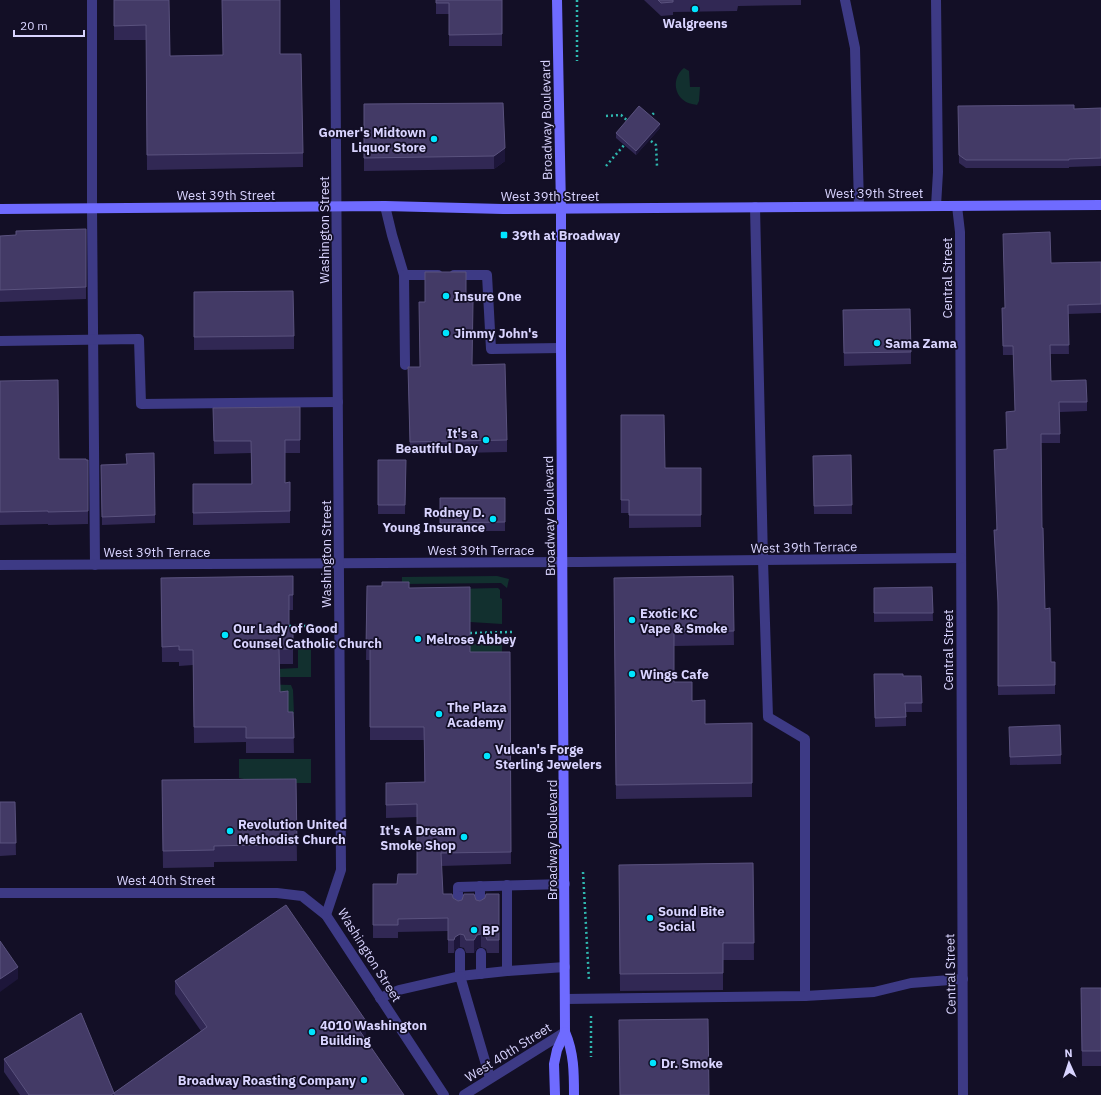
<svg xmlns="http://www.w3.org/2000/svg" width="1101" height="1095" viewBox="0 0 1101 1095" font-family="'IBM Plex Sans',sans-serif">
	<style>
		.green { fill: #12302f }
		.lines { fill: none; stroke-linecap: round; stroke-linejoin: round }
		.path { stroke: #2fb8b0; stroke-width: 2.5; stroke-dasharray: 2 3; stroke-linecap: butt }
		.service { stroke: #3d3a85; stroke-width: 10 }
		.minor { stroke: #3d3a85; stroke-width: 10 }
		.secondary { stroke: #6f6bff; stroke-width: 10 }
		.wall { fill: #312854 }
		.shaded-wall { fill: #1d163a }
		.building { fill: #433a66; stroke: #5a527e }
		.poi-dot { fill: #00e5ff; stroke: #130f26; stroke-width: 1.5 }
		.labels { text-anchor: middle; stroke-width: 3.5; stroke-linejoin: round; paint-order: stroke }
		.poi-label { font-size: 13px; font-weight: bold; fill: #d9d4ff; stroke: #130f26; text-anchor: start }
		.street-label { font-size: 13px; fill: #d9d4ff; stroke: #130f26 }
	</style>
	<rect width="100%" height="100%" fill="#130f26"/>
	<g class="green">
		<path d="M684,68l5,3 1,16h10l-1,14 -2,4c-5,-1 -11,-2 -15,-6 -9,-9 -8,-23 2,-31z"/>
		<path d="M497,576l12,3 -2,9 -6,-5 -99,1v-7z"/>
		<path d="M498,588l2,2v8l2,1v25l-32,-2v-22l-64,-10z"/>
		<path d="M502,643v21h-32v-20z"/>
		<path d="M298,647h13v30h-34v-8l21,-1z"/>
		<path d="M257,684l34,1 2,5 1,24h-6z"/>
		<path d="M239,759h72v24h-48l-24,-5z"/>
	</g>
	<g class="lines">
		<g class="path">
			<path d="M577,0v61"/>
			<path d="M606,116l15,-1 8,7"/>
			<path d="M649,118l5,-5"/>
			<path d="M647,138l9,7 1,21"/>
			<path d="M606,166l19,-22"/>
			<path d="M289,626h22"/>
			<path d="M470,633l42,-1"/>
			<path d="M583,872l6,109"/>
			<path d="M591,1016v41"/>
		</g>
		<g class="service">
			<path d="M92,0v208l3,357"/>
			<path d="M845,0l10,48 4,158"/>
			<path d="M385,206l7,29 12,40"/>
			<path d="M755,207l8,353 5,157 37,22v257"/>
			<path d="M454,275h33l4,74 70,-1"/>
			<path d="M0,341l139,-2 2,65 197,-2"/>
			<path d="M405,365l-1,-90h34"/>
			<path d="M480,886v21"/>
			<path d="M458,907v-20l107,-3"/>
			<path d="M460,953v23l47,-5 58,-4"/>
			<path d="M481,953v21"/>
			<path d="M507,971v-86"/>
			<path d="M380,998l19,-8 61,-14 30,102"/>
			<path d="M565,999l240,-3 69,-4 37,-9 52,-4"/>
		</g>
		<g class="minor">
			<path d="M936,0l2,172 -2,34"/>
			<path d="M957,206l3,26 3,863"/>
			<path d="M0,565l580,-3 381,-4"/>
			<path d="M0,893h277l25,3 24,19 118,180"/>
			<path d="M326,915l15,-45 -6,-870"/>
			<path d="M464,1095l101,-63"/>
		</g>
		<g class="secondary">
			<path d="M557,0l4,208v140l4,684c9,21 9,41 9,63"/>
			<path d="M0,209l385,-3 118,3 598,-4"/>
			<path d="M555,1095l-1,-31 3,-14 8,-18"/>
		</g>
	</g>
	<g class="wall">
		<path d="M114,0h55l1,56 110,-2 23,99v14l-156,3 -1,-130h-32z"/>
		<path d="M436,0h66v46h-53v-32h-13z"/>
		<path d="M644,0h157v5l-63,1 -1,5 -64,1v3l-12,1z"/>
		<path d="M503,103l2,58 -11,8 -130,2v-67z"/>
		<path d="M958,106l116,3 27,-1v58l-32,1v1h-103l-7,-5z"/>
		<path d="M660,128l-24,27 -20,-17v-5z"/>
		<path d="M86,229v70l-86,3v-66l16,-1z"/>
		<path d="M1101,262v51l-33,1 1,40h-19l1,27 36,21v9l-27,1v31h-19l1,85 3,81 6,53h4v32l-57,1v-84l-4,-81h2l11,-81 -1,-37 9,-1 -2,-56h-10l-1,-47h3l46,-45z"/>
		<path d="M194,292l100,44v13l-100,1z"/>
		<path d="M466,302l6,63 35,75v12l-97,2 -2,-87h12z"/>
		<path d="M843,310l68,42v12l-67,2z"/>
		<path d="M0,381l59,78 29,1v64l-40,1v-1l-48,1z"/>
		<path d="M300,407v46h-15v30l5,-1v41l-97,2v-41h58v-31l-37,1 -1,-46z"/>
		<path d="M621,415l44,53h36v59l-72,1v-15h-8z"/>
		<path d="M851,455l1,59h-38l-1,-58z"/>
		<path d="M378,460h28l-1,54h-27z"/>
		<path d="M101,465l54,50v8l-53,2z"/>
		<rect x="440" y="498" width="65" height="33"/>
		<path d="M293,576v34h-4v20h4v34h-14l1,28 8,20h5l1,41h-48v-11l-52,1 -1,-78 -14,1v-4h-17l-1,-84z"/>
		<path d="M733,576l1,69 -60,1v36l18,19 13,23 47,-1v74l-136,2 -2,-221z"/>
		<path d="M367,586l42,2 61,64h40l1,212 -70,2 2,28 10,4 5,3 18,-1 4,1 19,-7v59h-12l-1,-4 -5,-2 -4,1 -3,5h-8l-2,-5 -4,-1 -5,2 -1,4h-6v-22l-50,1v6h-25v-54h24l20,-10v-57l-31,1v-35l38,-1v-42h-54v-80h-4z"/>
		<path d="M932,587l1,34 -59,1v-34z"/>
		<path d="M874,674l29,2h18l1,36h-16v14l-31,1z"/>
		<path d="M1009,735l52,20v9l-51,1z"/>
		<path d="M296,779l1,82 -83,1v5l-51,1 -1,-71z"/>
		<path d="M0,802h15l1,53 -16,1z"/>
		<path d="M753,863l1,97h-31v30l-103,1 -1,-126z"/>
		<path d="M175,981l191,53 -3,2 41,59h-384l-16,-23v-13l110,34 87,-62 -26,-37z"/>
		<path d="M1101,988v78h-19l-1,-63z"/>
	</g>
	<g class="shaded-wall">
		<path d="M660,124v4l-24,27v-4z"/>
		<path d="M505,148v13l-11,8v-13z"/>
		<path d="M460,934v13l-5,2 -1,4v-13l1,-3z"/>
		<path d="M481,934v13l-4,1 -3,5v-13l3,-5z"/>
		<path d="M18,967v12l-18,13v-13z"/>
		<path d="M366,1021v13l-9,6v-13z"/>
	</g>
	<g class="building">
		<path d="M114,0h55l1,56 53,-1 -1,-55h58v54h21l2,99 -156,2 -1,-130 -32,1z"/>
		<path d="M436,0h66v34l-53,1v-32h-13z"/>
		<path d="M658,0h15v2l-12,1z"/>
		<path d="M503,103l2,45 -11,8 -130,2v-54z"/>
		<path d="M1074,105v4l27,-1v50l-32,1v1h-103l-7,-5 -1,-49z"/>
		<path d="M639,106l21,18 -24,27 -20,-18z"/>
		<path d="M86,229v58l-86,3v-54l16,-1v-4z"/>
		<path d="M1050,232l1,31 50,-1v42l-33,1 1,40h-19l1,36 35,-1 1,22h-28l1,32h-19l1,94h1l2,81 5,-1 1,54h4v23l-57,1v-84l-4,-72h3l-3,-80 13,-1 -1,-37 9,-1 -2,-65h-10l-1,-38h3l-2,-74z"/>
		<path d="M425,272h41v30h7l-1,63 33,-1 2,76 -97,2 -2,-75h12l-1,-65h6z"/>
		<path d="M293,291l1,45 -100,1v-45z"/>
		<path d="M910,309l1,43 -67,1 -1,-43z"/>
		<path d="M58,380l1,79h27v1h2v51l-40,1v-1l-48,1v-131z"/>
		<path d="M300,407v33h-15v43l5,-1v29l-97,2v-29h59l-1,-43h-37l-1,-33z"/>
		<path d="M621,415h43l1,53h36v47h-72v-15h-8z"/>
		<path d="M154,453l1,62 -53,2 -1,-52 26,-1 -1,-10z"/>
		<path d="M851,455l1,50 -38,1 -1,-50z"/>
		<path d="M378,460h28l-1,45h-27z"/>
		<path d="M440,498h65v24l-65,1z"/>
		<path d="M293,576v19h-4v35h4v19h-14l1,43 8,-1v21h5l1,26h-48v-11h-52l-1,-77h-14v-4l-17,1 -1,-69z"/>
		<path d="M733,576l1,55 -60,1v50h18v19l13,-1v24l47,-1v60l-136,2 -2,-207z"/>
		<path d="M382,582h27v6l61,-1v65h40l1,200 -70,1 2,41h9l1,4 5,3 4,-1 2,-6h10l2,6 4,1 5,-3 1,-4h13v46h-12l-1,-3 -5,-3 -4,1 -3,5h-8l-2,-5 -4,-1 -5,3 -1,3h-6v-22l-50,1v6h-25v-41h24l1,-10h19v-70l-31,1v-22l39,-1 -1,-55h-54v-80l-4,1 1,-62h15z"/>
		<path d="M932,587l1,26h-59v-25z"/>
		<path d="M874,674h29v2h18l1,27h-17l1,14 -31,1z"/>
		<path d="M1060,725l1,30 -51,2 -1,-30z"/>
		<path d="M296,779l1,65 -83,2v4l-51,1 -1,-71z"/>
		<path d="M0,802h15l1,41h-16z"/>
		<path d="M753,863l1,80h-31v30l-103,1 -1,-109z"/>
		<path d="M286,905l80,116 -9,6 47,68h-289l-1,-2 93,-66 -32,-46z"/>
		<path d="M0,941l18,26 -18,12z"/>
		<path d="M1081,988h20v63h-19z"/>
		<path d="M81,1013l33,80 -3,2h-82l-25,-36z"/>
		<path d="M708,1019l1,76h-89l-1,-75z"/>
	</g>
	<g class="poi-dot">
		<circle cx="695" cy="9" r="4"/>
		<circle cx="434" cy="139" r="4"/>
		<rect x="500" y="231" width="8" height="8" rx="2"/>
		<circle cx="446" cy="296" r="4"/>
		<circle cx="446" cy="333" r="4"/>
		<circle cx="877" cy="343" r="4"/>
		<circle cx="486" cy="440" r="4"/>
		<circle cx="493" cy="519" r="4"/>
		<circle cx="632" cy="620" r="4"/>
		<circle cx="225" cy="635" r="4"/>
		<circle cx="418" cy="639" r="4"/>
		<circle cx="632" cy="674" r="4"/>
		<circle cx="439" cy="714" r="4"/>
		<circle cx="487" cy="756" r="4"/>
		<circle cx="230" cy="831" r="4"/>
		<circle cx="464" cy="837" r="4"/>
		<circle cx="650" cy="918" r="4"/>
		<circle cx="474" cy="930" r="4"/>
		<circle cx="312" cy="1032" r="4"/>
		<circle cx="653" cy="1063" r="4"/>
		<circle cx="364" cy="1080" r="4"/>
	</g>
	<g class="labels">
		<g class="poi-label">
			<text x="695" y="28" text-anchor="middle">Walgreens</text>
			<text x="426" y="137" text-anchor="end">Gomer's Midtown<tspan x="426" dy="15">Liquor Store</tspan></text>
			<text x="512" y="240">39th at Broadway</text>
			<text x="454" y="301">Insure One</text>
			<text x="454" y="338">Jimmy John's</text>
			<text x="885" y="348">Sama Zama</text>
			<text x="478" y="438" text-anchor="end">It's a<tspan x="478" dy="15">Beautiful Day</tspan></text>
			<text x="485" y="517" text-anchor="end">Rodney D.<tspan x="485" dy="15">Young Insurance</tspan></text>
			<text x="640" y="618">Exotic KC<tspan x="640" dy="15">Vape &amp; Smoke</tspan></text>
			<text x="233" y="633">Our Lady of Good<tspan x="233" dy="15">Counsel Catholic Church</tspan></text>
			<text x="426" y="644">Melrose Abbey</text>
			<text x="640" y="679">Wings Cafe</text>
			<text x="447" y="712">The Plaza<tspan x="447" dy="15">Academy</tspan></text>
			<text x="495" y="754">Vulcan's Forge<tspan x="495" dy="15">Sterling Jewelers</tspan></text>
			<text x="238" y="829">Revolution United<tspan x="238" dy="15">Methodist Church</tspan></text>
			<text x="456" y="835" text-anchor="end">It's A Dream<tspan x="456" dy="15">Smoke Shop</tspan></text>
			<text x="658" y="916">Sound Bite<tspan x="658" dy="15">Social</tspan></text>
			<text x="482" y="935">BP</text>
			<text x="320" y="1030">4010 Washington<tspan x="320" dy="15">Building</tspan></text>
			<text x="661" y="1068">Dr. Smoke</text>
			<text x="356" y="1085" text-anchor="end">Broadway Roasting Company</text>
		</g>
		<g class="street-label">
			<text transform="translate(546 120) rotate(-91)" y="5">Broadway Boulevard</text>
			<text x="874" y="198">West 39th Street</text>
			<text x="226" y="200">West 39th Street</text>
			<text x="550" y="201">West 39th Street</text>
			<text transform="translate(324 230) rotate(-90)" y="5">Washington Street</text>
			<text transform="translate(947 278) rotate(-90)" y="5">Central Street</text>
			<text transform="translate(549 516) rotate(-91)" y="5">Broadway Boulevard</text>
			<text transform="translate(804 547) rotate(-1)" y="5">West 39th Terrace</text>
			<text x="481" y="555">West 39th Terrace</text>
			<text x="157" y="557">West 39th Terrace</text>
			<text transform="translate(326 554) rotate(-90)" y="5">Washington Street</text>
			<text transform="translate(948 650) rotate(-90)" y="5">Central Street</text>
			<text transform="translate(552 840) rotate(-90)" y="5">Broadway Boulevard</text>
			<text x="166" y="885">West 40th Street</text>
			<text transform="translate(370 955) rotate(58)" y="5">Washington Street</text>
			<text transform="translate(950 974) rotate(-91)" y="5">Central Street</text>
			<text transform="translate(508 1052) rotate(-32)" y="5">West 40th Street</text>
		</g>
	</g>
	<g transform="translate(1069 1063) rotate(357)" stroke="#130f26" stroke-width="3" paint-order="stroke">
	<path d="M0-3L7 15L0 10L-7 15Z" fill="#d9d4ff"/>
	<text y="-6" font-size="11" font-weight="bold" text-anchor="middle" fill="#d9d4ff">N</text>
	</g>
	<path d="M14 30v6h70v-6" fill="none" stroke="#d9d4ff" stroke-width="2"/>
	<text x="20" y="30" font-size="12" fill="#d9d4ff" stroke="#130f26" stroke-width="3" paint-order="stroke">20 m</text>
</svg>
